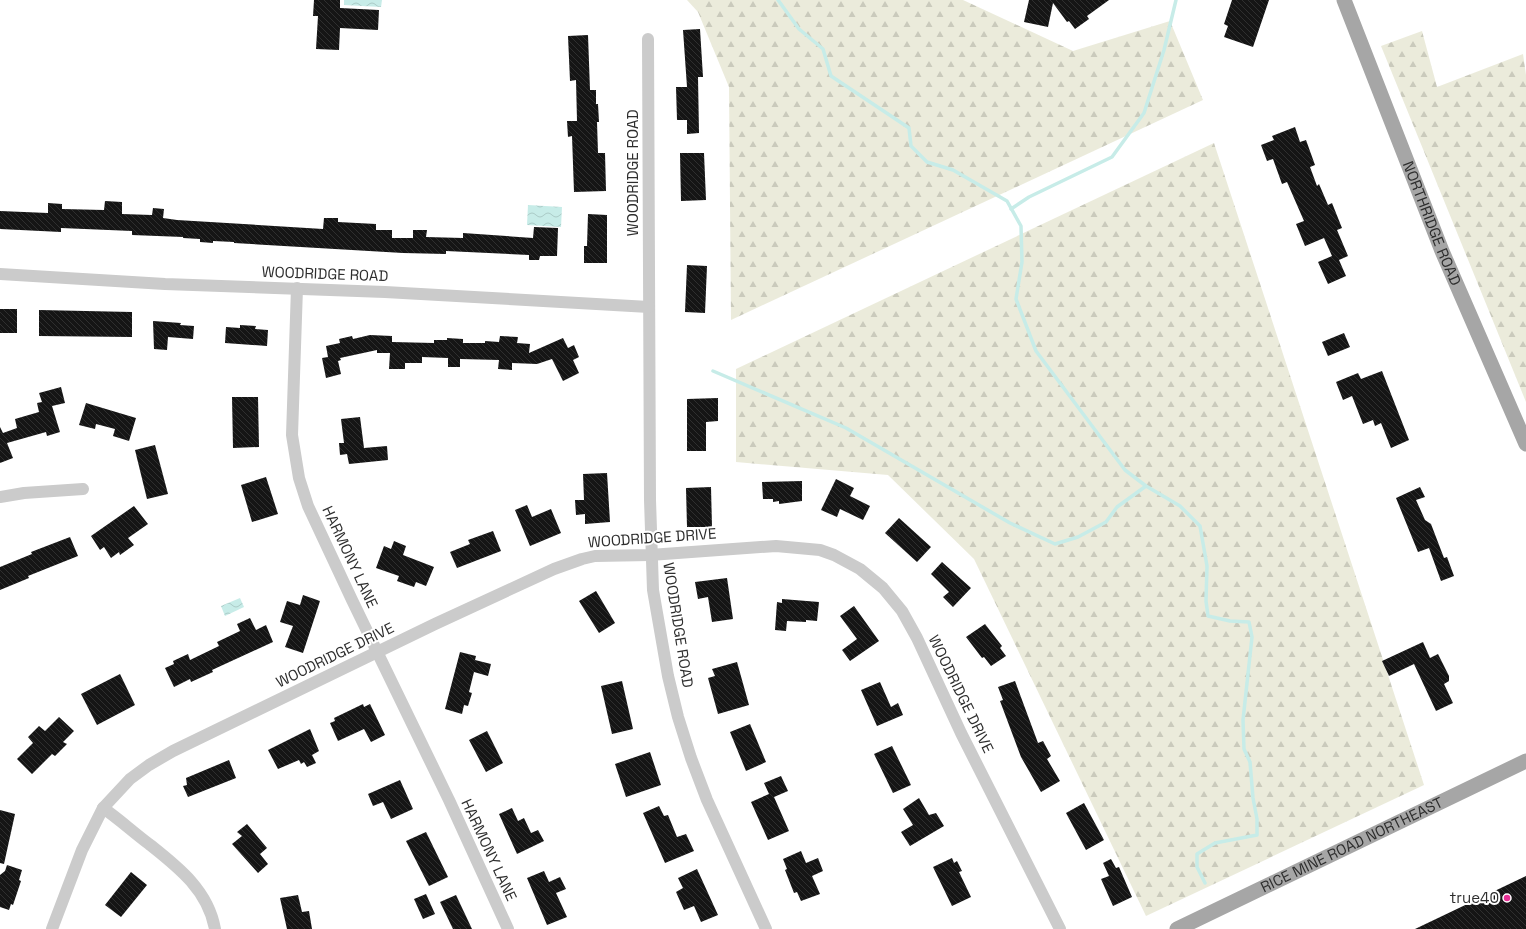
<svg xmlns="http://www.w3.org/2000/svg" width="1526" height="929" viewBox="0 0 1526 929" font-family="'Space Grotesk',sans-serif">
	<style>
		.forest { fill: url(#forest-firs) }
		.water { fill: url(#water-waves) }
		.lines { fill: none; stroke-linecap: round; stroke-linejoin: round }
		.stream { stroke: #c7ece8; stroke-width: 3.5 }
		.building { fill: url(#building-back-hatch) }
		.minor { stroke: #cbcbcb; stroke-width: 12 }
		.major { stroke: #a6a6a6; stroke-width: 15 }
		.poi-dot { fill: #e62f94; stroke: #fff; stroke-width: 1.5 }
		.labels { text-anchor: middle; stroke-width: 4; stroke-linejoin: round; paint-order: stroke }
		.street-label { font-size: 15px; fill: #2e2e2e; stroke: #fff }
		.poi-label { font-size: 15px; fill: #2e2e2e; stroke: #fff; text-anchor: end }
	</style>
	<defs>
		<pattern id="forest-firs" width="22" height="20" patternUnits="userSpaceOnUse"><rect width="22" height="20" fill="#ebebdb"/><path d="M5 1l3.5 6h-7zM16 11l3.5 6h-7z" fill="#cacabc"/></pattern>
		<pattern id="water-waves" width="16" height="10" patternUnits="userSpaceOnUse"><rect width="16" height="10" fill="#c7ece8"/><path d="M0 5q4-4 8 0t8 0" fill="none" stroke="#abcbc7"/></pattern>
		<pattern id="building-back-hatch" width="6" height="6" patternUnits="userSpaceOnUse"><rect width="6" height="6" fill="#151515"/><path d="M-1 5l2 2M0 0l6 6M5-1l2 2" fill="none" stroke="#2f2f2f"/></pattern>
	</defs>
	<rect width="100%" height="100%" fill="#fff"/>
	<g class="forest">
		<path d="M687,0h276l110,51 97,-30 33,79 -472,220 -2,-233 -31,-75z"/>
		<path d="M1422,31l15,56 86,-33 3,21v327l-145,-356z"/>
		<path d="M1214,143l210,642 -278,131 -172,-357 -86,-84 -152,-13v-93z"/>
	</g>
	<g class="water">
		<path d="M344,0h38l-1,7 -37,-2z"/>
		<path d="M528,205l34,2 -1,20 -34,-2z"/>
		<path d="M240,598l4,9 -19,9 -4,-10z"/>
	</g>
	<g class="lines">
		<g class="stream">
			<path d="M778,0l21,29 24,20 8,27 78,52 2,18 16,16 26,8 54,31 14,25 1,36 -6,37 20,52 89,119 21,16 34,20 20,20 7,40 -1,35 2,15 22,5 19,1 3,15 -9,83 1,29 6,13 3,36 4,21v16l-42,8 -18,11v13l8,16"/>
			<path d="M1011,209l18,-12 83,-40 32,-44 20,-63 12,-50"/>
			<path d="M713,371l133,57 164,95 45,21 23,-7 28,-15 11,-15 29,-21"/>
		</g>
	</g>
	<g class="building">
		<path d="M314,0h26v8l39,2 -1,20 -38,-2 -1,22 -23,-1 2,-33h-5z"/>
		<path d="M1029,0h80l-22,16 2,3 -14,10 -6,-8 -2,1 -14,-19 -5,24 -24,-5z"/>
		<path d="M1232,0h37l-16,47 -29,-10 4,-11 -4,-2z"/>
		<path d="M700,29l3,48h-5l1,56 -12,1v-14h-10l-1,-33h11l-4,-57z"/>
		<path d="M588,35l2,55h6v14h2l1,18h-2l1,31h7l1,38 -32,1 -2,-56 -4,1 -1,-16h10l-1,-41 -6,1 -2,-45z"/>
		<path d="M1295,127l5,15 6,-2 9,25 -5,2 7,19 2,-2 9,21 4,-2 10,25 -5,2 11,26 -9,4 7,16 -18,8 -10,-22 14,-6 -8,-18 -19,8 -9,-22 8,-3 -17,-39 -5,2 -9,-25 -6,2 -6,-16 13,-5 -2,-4z"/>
		<path d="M680,153h24l2,47 -25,1z"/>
		<path d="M105,201l17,1v12l30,1 1,-7 11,1 -1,9 14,2 146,9 1,-11h14v4l38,2v6h16v8h21v-8h14l-1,7 37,1v-5l70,5 1,-11 24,1 -1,28h-17l-1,4h-10v-5l-83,-4v3l-43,-1 -169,-10v-1l-21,-1v2l-13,-1v-3l-17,-1v-1l-51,-2v-4l-71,-3v4l-61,-3v-18l48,2v-10l14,1v5l42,1z"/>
		<path d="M588,214l19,1v48h-23v-17h3z"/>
		<path d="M687,265l20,1 -2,47 -20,-1z"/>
		<rect x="0" y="309" width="17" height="24"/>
		<path d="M39,310l93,2v25l-93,-1z"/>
		<path d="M153,321l28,2 -1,2 14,1 -1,13 -25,-2 -1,13 -13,-1z"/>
		<path d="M240,325l16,1 -1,3 13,1 -1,16 -42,-3 1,-16 14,1z"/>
		<path d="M1344,333l6,14 -22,9 -6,-14z"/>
		<path d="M370,335l22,1v6l42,1v-3h13v-2l16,1v4h22v-2l14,1 1,-6 18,1 -1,6 13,1 -1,9 34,-15 5,10 6,-3 5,12 -6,3 6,13 -16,8 -11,-22 -15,5 -25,-1v7l-14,-1 1,-9 -39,-1v8h-12v-9l-26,-1v6h-17v6h-16l1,-16h-13v-3l-37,8 1,2 -3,1 3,13 -15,4 -4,-20 6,-1 -2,-11 14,-3 -1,-4 13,-3 1,3z"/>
		<path d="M1382,371l27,69 -18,8 -10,-25 -6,3 -2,-6 -10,4 -11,-28 -9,4 -7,-18 22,-9 3,6z"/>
		<path d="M61,387l4,16 -13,3 8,26 -13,4 -1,-4 -39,11 6,15 -13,5v-36l3,6 14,-5 -2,-9 24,-7 -2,-9 5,-1 -3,-9z"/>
		<path d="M232,397h26l1,50 -26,1z"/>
		<path d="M718,398v23l-12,1v29h-19v-52z"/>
		<path d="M86,403l50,15 -7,23 -16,-5 2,-7 -19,-5 -1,5 -16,-4z"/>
		<path d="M360,417l4,31 23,-2 1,14 -39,4 -2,-10 -7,1 -1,-12h5l-3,-24z"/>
		<path d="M155,445l13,49 -21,5 -12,-49z"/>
		<path d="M607,473l3,49 -25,2v-10l-9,1 -1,-15h9l-1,-26z"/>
		<path d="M266,477l12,37 -26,8 -11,-37z"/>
		<path d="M836,479l18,9 -4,8 20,10 -7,14 -23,-11 -3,8 -16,-7z"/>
		<path d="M802,481v20l-23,3v-3l-6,1v-3h-10l-1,-17z"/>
		<path d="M711,487l1,40h-25l-1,-39z"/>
		<path d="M1420,487l5,10 -9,3 9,20 6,4 13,34 3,-1 7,19 -13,5 -12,-33 -11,4 -22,-54z"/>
		<path d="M527,505l5,12 19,-8 10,24 -31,13 -15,-36z"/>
		<path d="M134,506l14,18 -20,14 6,7 -14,10 -1,-3 -8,6 -7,-11 -4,3 -9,-14z"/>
		<path d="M899,518l32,29 -14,15 -32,-29z"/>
		<path d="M493,531l8,20 -44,17 -7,-16 20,-8 -2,-4z"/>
		<path d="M70,537l8,19 -50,20 1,2 -29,12v-23l32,-13 -1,-2z"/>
		<path d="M394,541l12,5 -3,9 31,12 -8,19 -10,-4 -2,5 -17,-6 2,-5 -23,-8 8,-22 7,3z"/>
		<path d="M942,562l29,26 -18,19 -10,-10 6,-5 -18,-18z"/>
		<path d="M727,578l6,41 -21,3 -4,-25 -10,2 -3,-17z"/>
		<path d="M596,591l19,32 -16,10 -20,-32z"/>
		<path d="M303,595l17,6 -17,52 -18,-6 8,-21 -13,-4 7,-21 13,4z"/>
		<path d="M782,599l37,3 -2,19 -11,-1v2l-19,-1 -1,10 -11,-1 2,-28 5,1z"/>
		<path d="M854,606l25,35 -29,20 -8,-11 15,-11 -17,-23z"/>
		<path d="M250,618l6,12 10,-5 7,17 -61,28 1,2 -22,10 -1,-3 -16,8 -9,-19 9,-4 -1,-3 15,-7 2,6 29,-14 -2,-4 23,-11 -3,-7z"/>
		<path d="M985,624l17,22 -2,2 6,8 -15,10 -7,-9 -2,1 -16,-21z"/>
		<path d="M1423,642l7,16 8,-4 11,22v5l-5,3 9,19 -17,8 -22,-47 -25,12 -7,-15z"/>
		<path d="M460,652l16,4 -1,4 16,4 -3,12 -14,-4 -5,20 3,1 -4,13 -4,-1 -2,9 -17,-5z"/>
		<path d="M737,662l12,43 -31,9 -10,-36 7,-2 -3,-7z"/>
		<path d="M120,674l15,31 -38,20 -16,-31z"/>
		<path d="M622,681l11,48 -21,5 -11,-48z"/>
		<path d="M1015,681l23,62 5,-2 8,15 -4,3 13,22 -19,11 -20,-35 -21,-56 3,-1 -5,-13z"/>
		<path d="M880,682l11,25 7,-4 5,12 -26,11 -16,-36z"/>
		<path d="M363,704l1,3 6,-3 15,31 -14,7 -7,-13 -26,12 -8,-18 5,-2 -1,-3z"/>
		<path d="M59,717l15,14 -11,11 4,2 -12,12 -3,-2 -20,20 -15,-15 16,-16 -5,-6 11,-11 6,5z"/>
		<path d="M750,724l16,38 -20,9 -16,-39z"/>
		<path d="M310,729l9,22 -7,4 4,8 -9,4 -3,-5 -3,2 -2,-4 -21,9 -10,-19z"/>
		<path d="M487,731l16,32 -17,9 -17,-32z"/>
		<path d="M892,746l19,39 -18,8 -19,-39z"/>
		<path d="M650,752l11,33 -35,12 -11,-33z"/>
		<path d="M229,760l7,18 -48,19 -5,-11 4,-1 -1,-7z"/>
		<path d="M781,776l7,15 -14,6 15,34 -21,9 -17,-38 18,-8 -5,-11z"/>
		<path d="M400,780l13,29 -22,10 -8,-17 -10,4 -5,-12z"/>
		<path d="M919,798l10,17 7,-2 8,13 -34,20 -9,-14 12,-7 -10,-16z"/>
		<path d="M1084,803l20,37 -18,10 -20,-37z"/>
		<path d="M659,806l5,10 4,-1 9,22 9,-3 8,17 -29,12 -22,-50z"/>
		<path d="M512,808l6,13 6,-3 7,15 7,-3 6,11 -27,13 -18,-40z"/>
		<path d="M0,810l15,4 -11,50 -4,-1z"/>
		<path d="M247,824l20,24 -7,6 8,10 -10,9 -26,-29 10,-8 -5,-4z"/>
		<path d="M426,832l22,45 -19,9 -23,-45z"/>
		<path d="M801,851l5,12 12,-5 5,13 -11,5 8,18 -19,7 -4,-9 -3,1 -9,-23 2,-1 -4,-10z"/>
		<path d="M952,858l2,5 3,-2 5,10 -3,1 12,25 -19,9 -19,-39z"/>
		<path d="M1111,859l5,9 3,-1 13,30 -19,9 -12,-27 8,-3 -6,-13z"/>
		<path d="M7,865l15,5 -3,10 2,1 -8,24 -2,-1 -2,6 -9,-3v-32l5,-4z"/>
		<path d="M697,869l21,46 -17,7 -7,-16 -10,4 -8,-18 7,-4 -5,-10z"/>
		<path d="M544,871l5,11 11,-5 6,12 -10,4 11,24 -20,8 -20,-47z"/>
		<path d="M131,872l16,13 -26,32 -16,-12z"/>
		<path d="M1526,876v53h-111z"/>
		<path d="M426,894l9,20 -12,5 -9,-20z"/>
		<path d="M298,895l4,17 7,-1 3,18h-25l-7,-31z"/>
		<path d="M456,895l16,34h-19l-13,-27z"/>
	</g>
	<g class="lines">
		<g class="minor">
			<path d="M648,39l2,461 3,90 15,86 10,41 13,41 16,42 59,129"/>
			<path d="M0,274l165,10 220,8 264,15"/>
			<path d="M297,288l-5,147 7,43 9,28 44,94 97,200 59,129"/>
			<path d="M0,497l24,-4 59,-4"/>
			<path d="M103,808c16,11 30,24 46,36 29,23 59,46 66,85"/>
			<path d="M52,929l30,-79 21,-42 27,-29 19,-14 24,-14 262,-127 119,-55 28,-10 13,-3 55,-1 126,-9 44,4 14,5 26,14 23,19 19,23 15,27 44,95 99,196"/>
		</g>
		<g class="major">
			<path id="s1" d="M1344,0l98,251 84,193"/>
			<path id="s2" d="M1177,929l349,-168"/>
		</g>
	</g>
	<circle class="poi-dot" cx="1507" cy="898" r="4"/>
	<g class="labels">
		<g class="street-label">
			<text transform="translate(633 173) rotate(-90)" y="5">WOODRIDGE ROAD</text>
			<text dy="5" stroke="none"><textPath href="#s1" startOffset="240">NORTHRIDGE ROAD</textPath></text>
			<text transform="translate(325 274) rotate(2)" y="5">WOODRIDGE ROAD</text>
			<text transform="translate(652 538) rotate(-4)" y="5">WOODRIDGE DRIVE</text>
			<text transform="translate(350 557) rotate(65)" y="5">HARMONY LANE</text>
			<text transform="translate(678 625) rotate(81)" y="5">WOODRIDGE ROAD</text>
			<text transform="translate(335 655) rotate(-26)" y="5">WOODRIDGE DRIVE</text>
			<text transform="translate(961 694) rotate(64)" y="5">WOODRIDGE DRIVE</text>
			<text dy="5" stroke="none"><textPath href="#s2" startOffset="194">RICE MINE ROAD NORTHEAST</textPath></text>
			<text transform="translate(489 850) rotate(65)" y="5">HARMONY LANE</text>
		</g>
		<g class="poi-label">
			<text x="1499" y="903">true40</text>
		</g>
	</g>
</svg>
